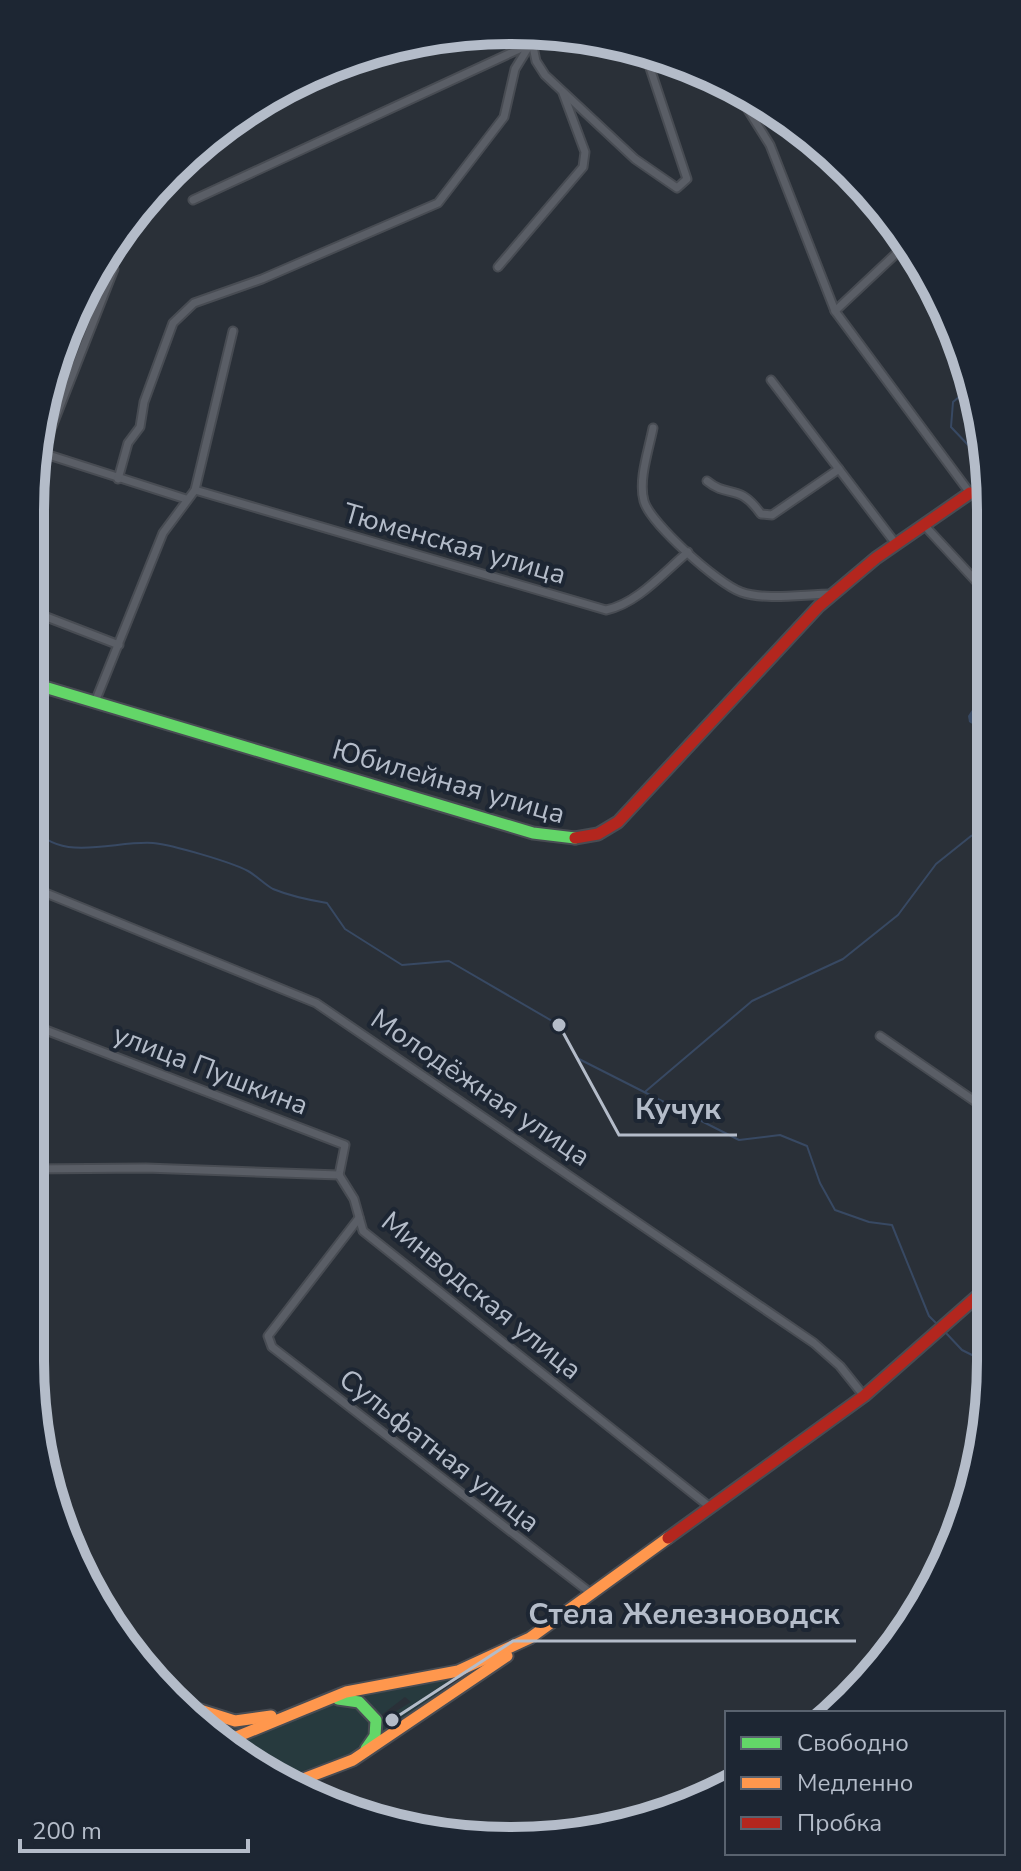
<svg xmlns="http://www.w3.org/2000/svg" width="1021" height="1871" viewBox="0 0 1021 1871" font-family="'Nunito Sans',sans-serif">
	<style>
		.green { fill: #273a3e }
		.water { fill: #384963 }
		.lines { fill: none; stroke-linecap: round; stroke-linejoin: round }
		.stream { stroke: #384963; stroke-width: 2 }
		.street-casing { stroke: #484c53; stroke-width: 11 }
		.fast-casing { stroke: #484c53; stroke-width: 15 }
		.slow-casing { stroke: #484c53; stroke-width: 15 }
		.jam-casing { stroke: #484c53; stroke-width: 15 }
		.street { stroke: #5a5e66; stroke-width: 7 }
		.fast { stroke: #63d668; stroke-width: 11 }
		.slow { stroke: #ff974d; stroke-width: 11 }
		.jam { stroke: #b3261e; stroke-width: 11 }
		.labels { text-anchor: middle; stroke-width: 8; stroke-linejoin: round; paint-order: stroke }
		.street-label { font-size: 28px; fill: #b4bcc9; stroke: #1d2633 }
		.rim { fill: none; stroke: #b4bcc9; stroke-width: 10 }
		.leader { fill: none; stroke: #b4bcc9; stroke-width: 3 }
		.callout-dot { fill: #b4bcc9; stroke: #1d2633; stroke-width: 3 }
		.callout-label { font-size: 30px; text-anchor: middle; font-weight: bold; fill: #b4bcc9; stroke: #1d2633; stroke-width: 8; stroke-linejoin: round; paint-order: stroke }
	</style>
	<rect width="100%" height="100%" fill="#2a3038"/>
	<g class="green">
		<path d="M462,1674l-84,68 3,-21 10,4 6,-6 -4,-6 18,-11 -6,-5 -25,19 -12,-15 -11,-6z"/>
		<path d="M336,1704l24,2 11,13 -4,24 -13,9 -70,26 -40,-18 -16,-15z"/>
		<path d="M195,1711l45,15h5l-26,11z"/>
	</g>
	<g class="water">
		<path d="M988,686v39l-7,4 -12,-7 -1,-6z"/>
		<path d="M988,802v44h-1l-16,-10z"/>
	</g>
	<g class="lines">
		<g class="stream">
			<path d="M957,338l-5,10 17,25"/>
			<path d="M972,386l-19,16 -2,25 36,38"/>
			<path d="M31,824c27,41 83,16 122,19 20,2 78,19 95,28 9,5 16,13 25,18 17,7 36,11 54,14l18,26 57,36 47,-4 110,64 18,33 162,82 41,-5 27,11 13,37 15,27 34,12 23,3 37,91 7,7"/>
			<path d="M646,1091l106,-90 91,-42 55,-44 38,-51 35,-28"/>
			<path d="M946,1333l16,17 28,14"/>
		</g>
		<g class="street-casing">
			<g id="street">
				<path d="M531,37l5,24 9,14 90,84 42,29 10,-9 -40,-120"/>
				<path d="M745,105l25,40 65,166 135,182 17,-11"/>
				<path d="M193,200l335,-155"/>
				<path d="M881,211c9,18 20,51 40,55"/>
				<path d="M498,267l85,-100 2,-15 -22,-59"/>
				<path d="M835,311l66,-62"/>
				<path d="M771,380l125,164"/>
				<path d="M653,428c-4,21 -15,52 -9,73 6,22 74,83 97,91 25,9 64,2 91,2"/>
				<path d="M36,451l150,48"/>
				<path d="M118,479l10,-36 12,-16 4,-25 29,-79 21,-20 68,-24 176,-76 66,-86 11,-48 16,-26"/>
				<path d="M31,480l83,-211"/>
				<path d="M707,481c22,18 31,1 54,33l11,1 67,-46"/>
				<path d="M195,490l411,120c31,-6 58,-38 82,-58"/>
				<path d="M924,525l63,68"/>
				<path d="M31,611l88,34"/>
				<path d="M95,702l68,-169 32,-43 38,-159"/>
				<path d="M31,887l285,116 498,340 26,23 24,30"/>
				<path d="M30,1024l315,121 -6,30"/>
				<path d="M880,1036l109,75"/>
				<path d="M30,1169l116,-1 193,7"/>
				<path d="M339,1175l15,24 9,32 347,276"/>
				<path d="M359,1218l-91,118 4,11 320,247"/>
			</g>
		</g>
		<g class="fast-casing">
			<g id="fast">
				<path d="M31,683l502,150 42,5"/>
				<path d="M338,1699l21,3 17,18 -1,16 -9,13"/>
			</g>
		</g>
		<g class="slow-casing">
			<g id="slow">
				<path d="M184,1705l51,16 36,-5"/>
				<path d="M224,1742l122,-50 112,-21 72,-33 138,-100"/>
				<path d="M293,1783l60,-23 154,-104"/>
			</g>
		</g>
		<g class="jam-casing">
			<g id="jam">
				<path d="M575,838l23,-4 20,-12 201,-216 57,-48 94,-65"/>
				<path d="M668,1538l196,-142 126,-111"/>
			</g>
		</g>
		<use href="#street" class="street"/>
		<use href="#fast" class="fast"/>
		<use href="#slow" class="slow"/>
		<use href="#jam" class="jam"/>
	</g>
	<g class="labels">
		<g class="street-label">
			<text transform="translate(455 543) rotate(16)" y="10">Тюменская улица</text>
			<text transform="translate(449 781) rotate(16)" y="10">Юбилейная улица</text>
			<text transform="translate(211 1069) rotate(21)" y="10">улица Пушкина</text>
			<text transform="translate(481 1087) rotate(34)" y="10">Молодёжная улица</text>
			<text transform="translate(482 1295) rotate(39)" y="10">Минводская улица</text>
			<text transform="translate(440 1450) rotate(38)" y="10">Сульфатная улица</text>
		</g>
	</g>
	<path d="M0 0H1021V1871H0ZM510 44H511A466 466 0 0 1 977 510V1361A466 466 0 0 1 511 1827H510A466 466 0 0 1 44 1361V510A466 466 0 0 1 510 44Z" fill="#1d2633" fill-rule="evenodd"/>
	<path class="rim" d="M510 44H511A466 466 0 0 1 977 510V1361A466 466 0 0 1 511 1827H510A466 466 0 0 1 44 1361V510A466 466 0 0 1 510 44Z"/>
	<path class="leader" d="M559 1025L619 1135H737M392 1720L513 1641H856"/>
	<g class="callout-dot">
		<circle cx="559" cy="1025" r="8"/>
		<circle cx="392" cy="1720" r="8"/>
	</g>
	<g class="callout-label">
		<text x="678" y="1119">Кучук</text>
		<text x="684" y="1624">Стела Железноводск</text>
	</g>
	<rect x="725" y="1711" width="280" height="144" fill="#1d2633" stroke="#59626f" stroke-width="2"/>
	<rect x="741" y="1737" width="40" height="12" fill="#63d668" stroke="#59626f" stroke-width="2"/>
	<text x="797" y="1751" font-size="24" fill="#b4bcc9">Свободно</text>
	<rect x="741" y="1777" width="40" height="12" fill="#ff974d" stroke="#59626f" stroke-width="2"/>
	<text x="797" y="1791" font-size="24" fill="#b4bcc9">Медленно</text>
	<rect x="741" y="1817" width="40" height="12" fill="#b3261e" stroke="#59626f" stroke-width="2"/>
	<text x="797" y="1831" font-size="24" fill="#b4bcc9">Пробка</text>
	<path d="M20 1839v12h228v-12" fill="none" stroke="#b4bcc9" stroke-width="4"/>
	<text x="32" y="1839" font-size="24" fill="#b4bcc9" stroke="#1d2633" stroke-width="6" paint-order="stroke">200 m</text>
</svg>
